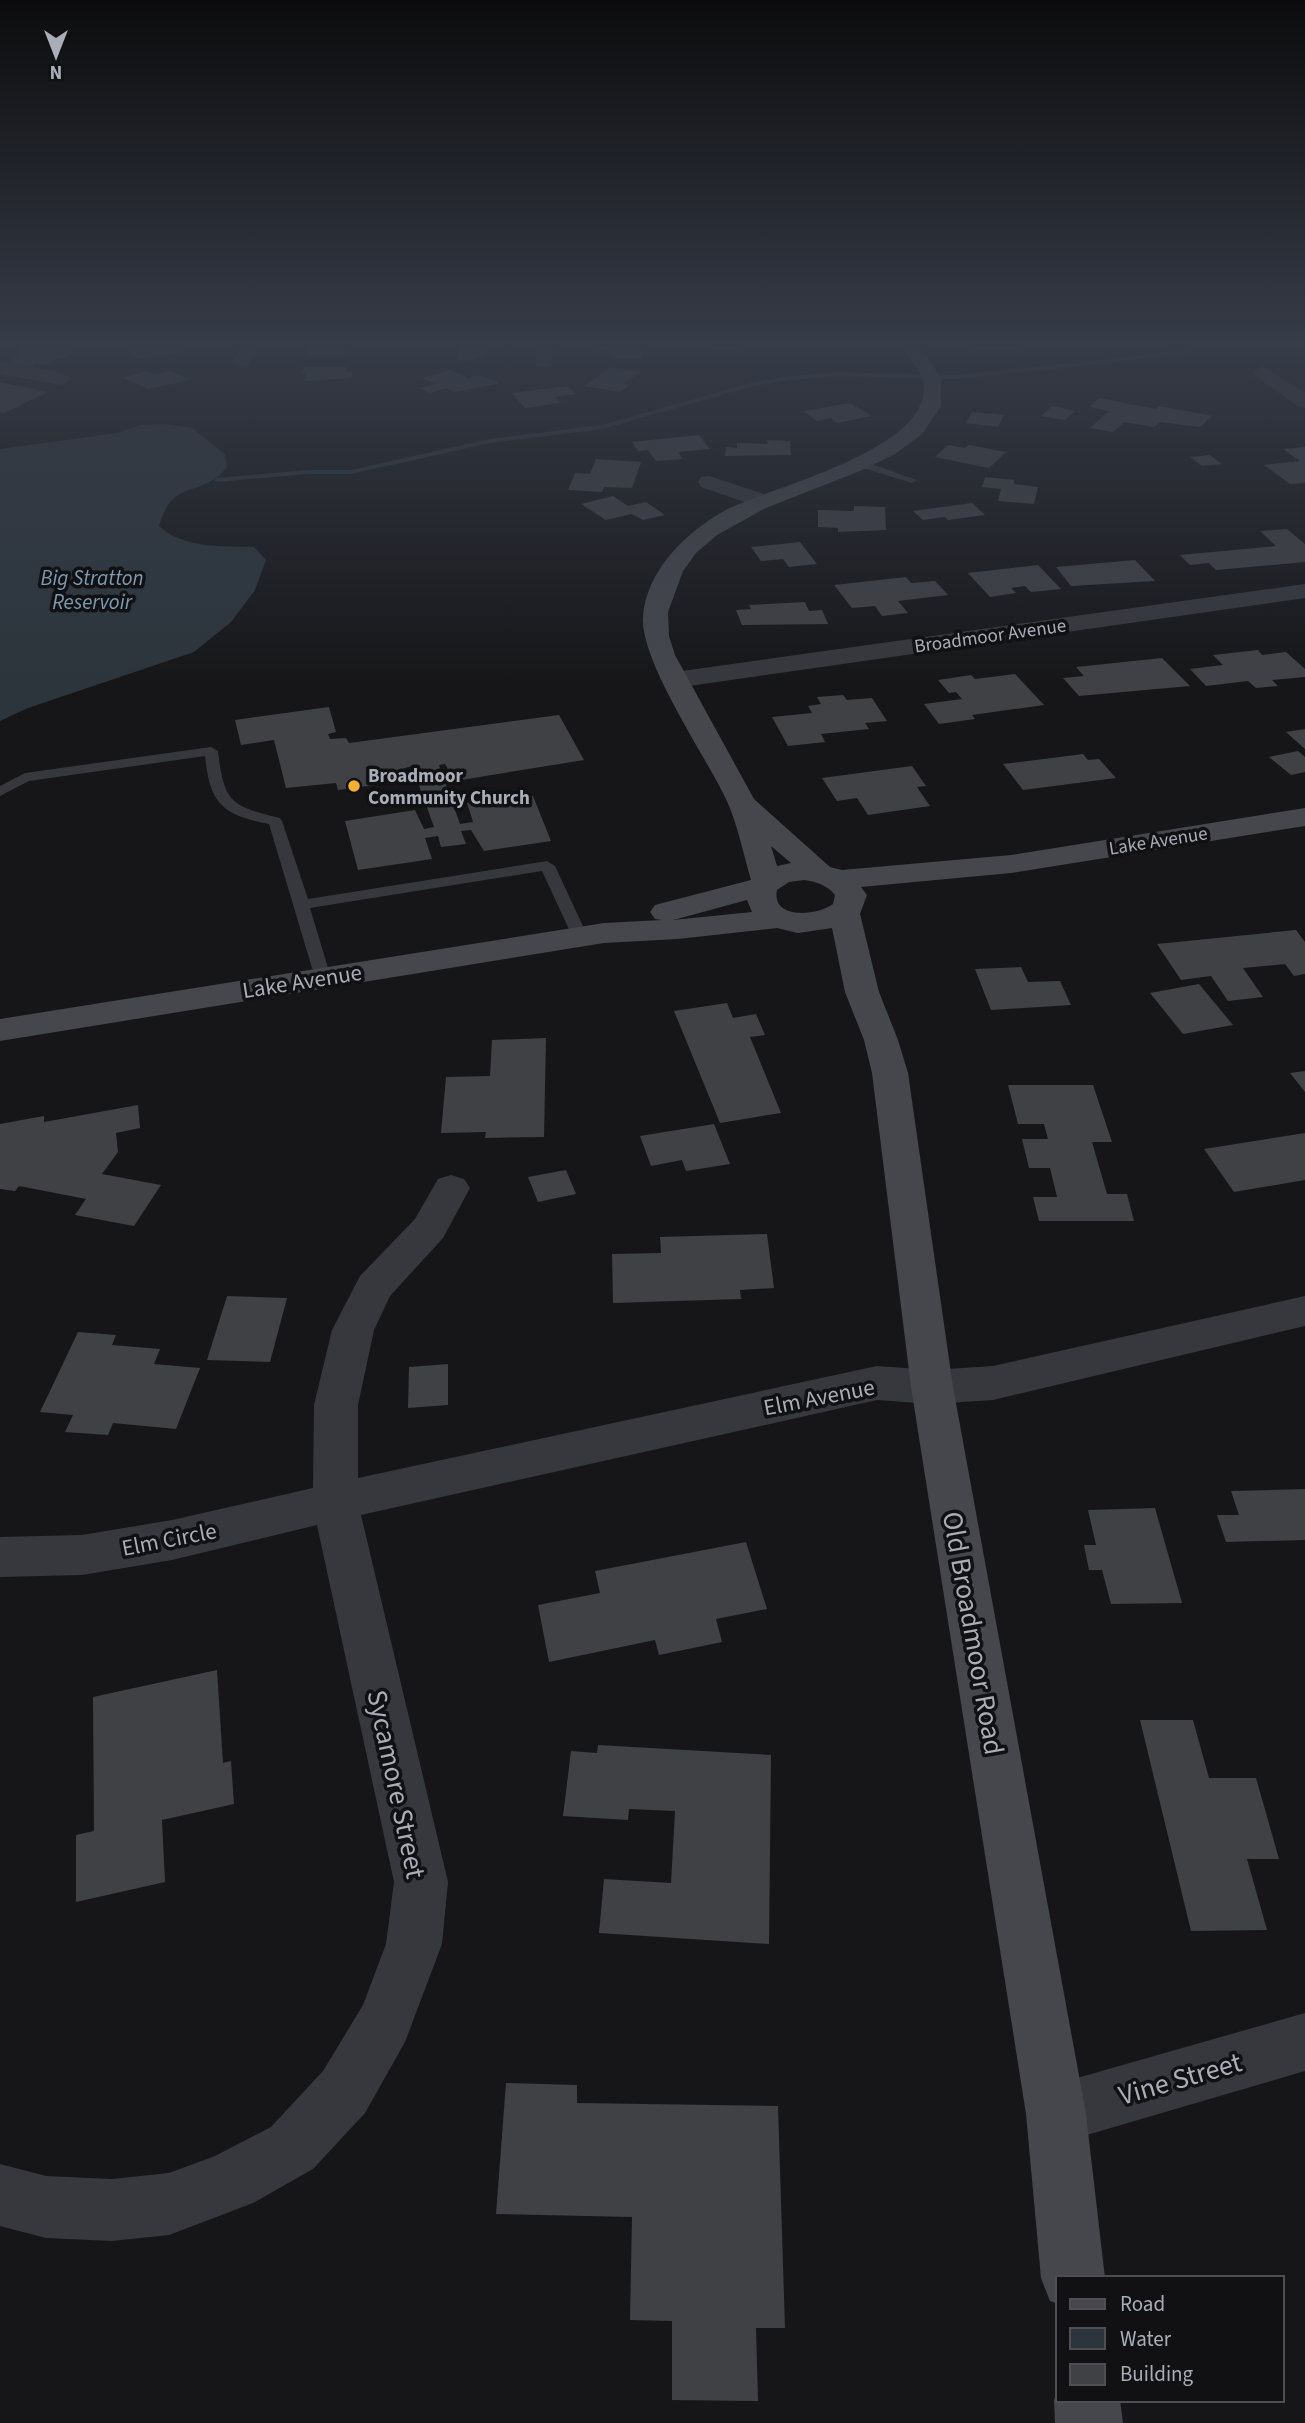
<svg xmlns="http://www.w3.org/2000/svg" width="1305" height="2423" viewBox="0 0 1305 2423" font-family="'Source Sans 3',sans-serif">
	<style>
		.water { fill: #2c353c }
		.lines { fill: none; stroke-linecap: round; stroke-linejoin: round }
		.stream { fill: #2c353c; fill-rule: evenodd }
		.building { fill: #404145 }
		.lane { fill: #37383d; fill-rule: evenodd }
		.street { fill: #37383d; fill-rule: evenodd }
		.secondary { fill: #45474d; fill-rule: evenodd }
		.poi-dot { fill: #f2b134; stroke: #111113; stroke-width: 2.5 }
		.labels { text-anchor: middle; stroke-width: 7; stroke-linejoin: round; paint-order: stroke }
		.far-street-label { font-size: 19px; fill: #a8adb8; stroke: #111113 }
		.far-poi-label { font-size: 19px; font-weight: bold; fill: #a8adb8; stroke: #111113; text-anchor: start }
		.far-water-label { font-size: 21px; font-style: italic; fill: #7f9bb3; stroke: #111113 }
		.street-label { font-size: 23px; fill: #a8adb8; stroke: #111113 }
		.near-street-label { font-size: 28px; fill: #a8adb8; stroke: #111113 }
	</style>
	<rect width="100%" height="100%" fill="#161618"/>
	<path class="water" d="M164,424l28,4 33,26 2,13c-26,33 -54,9 -68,59 25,23 63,20 95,21l12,13 -11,30 -24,32 -37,30 -166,56 -28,13v-272l118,-16 23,-8z"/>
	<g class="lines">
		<path class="stream" d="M1192,346h9l-16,7 -74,10 -155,16 -122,-3 -51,5 -30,5 -150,43 -113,14 -139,31h-44l-90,8 -3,-2 3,-2 90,-8h44l139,-31 112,-14 148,-42 33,-6 51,-5 122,3 155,-16 73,-10z"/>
	</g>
	<g class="building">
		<path d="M25,346h50l-9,12h-11l-6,7 -14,-1 -2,3 -24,-3z"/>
		<path d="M126,346h54l5,6 -47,7z"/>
		<path d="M312,346h35l-4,10h-36z"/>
		<path d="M461,346h27l-1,6h-4l-1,5h-8l-1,4h-15z"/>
		<path d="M594,346h48l1,13h-30l-1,-8h-18z"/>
		<path d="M706,346h36l2,5 -36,-1z"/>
		<path d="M968,346h50l4,5h-49z"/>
		<path d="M304,367h43l-2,5h8l-2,6 -47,3 2,-7h-4z"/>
		<path d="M612,367l28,5 -17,12 7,1 -10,7 -36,-6z"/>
		<path d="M450,370l19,8 10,-3 21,8 -44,9 -10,-4 -16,5 -10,-5 16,-4 -14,-6z"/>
		<path d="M146,371l9,4 15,-4 20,9 -42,9 -25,-11z"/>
		<path d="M0,382l48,10 -44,21 -4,-1z"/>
		<path d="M568,386l8,8 -21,3 6,6 -36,5 -13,-15z"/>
		<path d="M1099,398l57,11 3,-3 53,10 -12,11 -40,-5 -6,5 -30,-5 -11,10 -23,-4 19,-17 -20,-4z"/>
		<path d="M850,403l22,13 -35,7 -6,-5 -14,3 -14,-10z"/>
		<path d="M1052,406l23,5 -10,9 -24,-4z"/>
		<path d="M972,412l32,3 -6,12 -32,-4z"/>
		<path d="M699,435l11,14 -32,3 5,7 -27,2 -8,-11 -10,1 -6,-9z"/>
		<path d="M767,440l23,1 1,14 -66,1 1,-9 11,1v-5l31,1z"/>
		<path d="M948,445l17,3 4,-3 37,7 -17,16 -54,-11z"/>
		<path d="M1305,447v36l-15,1 -26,-19 36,-4 -17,-12z"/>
		<path d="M1210,455l12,9 -20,2 -12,-9z"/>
		<path d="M596,459l45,3 -9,26 -28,-1 -2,5 -34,-2 7,-17 15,1z"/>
		<path d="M985,477l29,3v4l24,3 -4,17 -36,-3 3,-12 -19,-2z"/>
		<path d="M613,496l15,10 18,-4 19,13 -22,5 -11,-6 -26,6 -25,-16z"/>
		<path d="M972,503l13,12 -37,5 -3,-3 -22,3 -10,-9z"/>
		<path d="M854,506l31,1 1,23 -48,2v-4l-20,-1v-17l36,1z"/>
		<path d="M1287,529l18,15v18l-89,8 -7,-7 -19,2 -10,-10 96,-9 -16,-15z"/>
		<path d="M800,542l17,22 -28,3 -6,-8 -22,2 -10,-14z"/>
		<path d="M1135,560l20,21 -84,5 -15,-19z"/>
		<path d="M1038,565l23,24 -30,3 -6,-6 -14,2 5,5 -26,4 -22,-24z"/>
		<path d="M906,577l5,6 24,-2 13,14 -50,6 10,12 -26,3 -7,-10 -23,2 -18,-23z"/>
		<path d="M805,602l4,9 13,-1 6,14 -86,1 -6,-15 15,-1 -2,-4z"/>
		<path d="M1258,650l4,5 24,-3 19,17v8l-33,3 6,6 -22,2 -8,-7 -42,5 -16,-17 33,-4 -10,-10z"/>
		<path d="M1162,658l28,28 -111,10 -16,-18 21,-2 -8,-9z"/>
		<path d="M1015,674l29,31 -72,10 3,4 -36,5 -15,-20 38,-5 -6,-7 -7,1 -11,-13 33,-5 4,4z"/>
		<path d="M843,695l4,5 25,-2 15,23 -22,2 4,6 -48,5 4,8 -37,4 -16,-29 40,-4 -4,-7 13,-2 -4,-7z"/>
		<path d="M329,707l7,25 -8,2 2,5 16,-1 3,5 210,-28 25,45 -129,21 -10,-17 -6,1 21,59 13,-2 -6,-19 66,-7 18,45 -67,10 -13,-21 -10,1 5,13 -25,3 -3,-11 -13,2 7,21 -74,11 -13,-49 70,-11 9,19 10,-2 -22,-61 -10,3 4,12 -68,9 -2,-7 -50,5 -12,-48 -33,5 -6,-25z"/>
		<path d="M1305,729v20l-19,-17z"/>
		<path d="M1298,751l7,6v15l-14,3 -22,-18z"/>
		<path d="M1083,754l5,6 11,-1 17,19 -93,12 -20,-26z"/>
		<path d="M912,766l14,20 -9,1 13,19 -62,9 -11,-17 -20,3 -15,-23z"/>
		<path d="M1296,930l9,12v32l-11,2 -9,-12 -42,4 20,29 -35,4 -17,-25 -30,4 -24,-36z"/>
		<path d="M1021,967l7,15 32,-1 11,24 -80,5 -16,-41z"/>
		<path d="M1199,984l34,41 -50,9 -33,-41z"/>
		<path d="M727,1003l6,15 23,-4 9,21 -15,2 31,76 -61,10 -46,-112z"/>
		<path d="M546,1038l-2,99 -59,1 1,-6 -45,1 5,-56 44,-1 2,-36z"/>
		<path d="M1305,1071v21l-15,-19z"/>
		<path d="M1008,1085h85l19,57h-20l15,52h20l7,27h-95l-6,-24h24l-7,-29h-21l-7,-29h26l-4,-15h-26z"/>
		<path d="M138,1105l2,23 -24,5 2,19 -16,22 59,11 -27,41 -59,-11 11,-16 -67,-13 -4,5 -15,-2v-65l44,-8v6z"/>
		<path d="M714,1124l16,40 -44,7 -4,-11 -31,6 -11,-30z"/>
		<path d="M1305,1133v47l-71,12 -30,-43z"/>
		<path d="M566,1170l10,24 -38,8 -10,-25z"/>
		<path d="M767,1234l7,54 -34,2 1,9 -128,4 -1,-49 49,-1 -1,-16z"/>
		<path d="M227,1296l60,2 -17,64 -63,-2z"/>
		<path d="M78,1332l38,3 -4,10 48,4 -6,15 46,4 -24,61 -63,-6 -5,12 -43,-3 8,-17 -33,-3z"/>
		<path d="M448,1364v41l-40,3 1,-41z"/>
		<path d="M1305,1489v51l-79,2 -9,-27h22l-8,-24z"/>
		<path d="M1155,1508l27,95 -71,1 -9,-34h-13l-5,-25h12l-8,-35z"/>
		<path d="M746,1542l21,67 -51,10 6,23 -63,13 -4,-15 -106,22 -11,-57 62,-12 -5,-22z"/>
		<path d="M217,1670l6,93 8,-2 3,43 -72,16 3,62 -89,20v-67l18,-4 -1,-134z"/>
		<path d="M1140,1720h53l16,58h47l23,81h-32l20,71 -76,1z"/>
		<path d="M598,1745l173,10 -2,189 -170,-11 5,-54 67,4 4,-72 -46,-2 -1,11 -65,-4 8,-65 26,2z"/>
		<path d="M506,2083l71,2v18l201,3 7,222h-29l2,73 -86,-1v-79l-42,-1 2,-103 -136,-3z"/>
	</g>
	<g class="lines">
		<g class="lane">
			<path d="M857,462h8l52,18 -5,3 -55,-17z"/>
			<path d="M211,747l7,4c6,52 13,55 62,67l2,3 26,78 239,-38 8,5 33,71 -2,3h-12l-32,-69 -232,37 21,70 -8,5 -8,-5 -46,-154c-47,-9 -59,-20 -64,-68l-176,25 -29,15v-10l25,-13z"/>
		</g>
		<g class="street">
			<path d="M241,346h18l-10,20 -7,2 -9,-6z"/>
			<path d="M536,346h18l-3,21h-14l-2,-4z"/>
			<path d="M0,362l62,11 9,6 -9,6 -62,-11z"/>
			<path d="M1262,366l43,27v15l-7,-2 -43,-30 -2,-4z"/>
			<path d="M709,476l61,20 3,5 -3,5 -8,2 -61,-21 -3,-5 3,-5z"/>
			<path d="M1305,584v14l-630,90 -9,-2 -4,-6 4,-6 9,-2z"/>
			<path d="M451,1175l13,4 6,9 -27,50 -53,58 -16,34 -16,75v73l519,-112 55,4 61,-4 312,-70v30l-312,74 -61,4 -55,-4 -516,115 87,367 -6,62 -37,98 -40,71 -52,56 -60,34 -84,32 -57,6 -66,-3 -46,-12v-62l46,12 66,3 57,-6 46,-17 56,-29 52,-56 40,-66 23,-61 8,-62 -77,-357 -145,35 -90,15 -82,2v-40l82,-2 90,-15 141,-32 1,-83 18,-75 28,-54 55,-57 23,-40z"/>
			<path d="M1305,2013v58l-249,73 -21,-9 -9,-21 9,-21 21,-9z"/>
		</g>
		<g class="secondary">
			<path d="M901,346h18l22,32v28l-19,28 -27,20 -35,17 -94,37 -49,27 -21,18 -13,18 -15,41 1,24 6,19 79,144 76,68 12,3 169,-15 294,-47v18l-294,47 -150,14 6,8 -7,19 19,78 19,48 10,33 45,314 133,727 19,164h-47v26l-8,-3 -9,-23 -15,-164 -115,-727 -39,-314 -8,-33 -19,-48 -13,-64 -34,5 -21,-5 -99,11 -74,4 -604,98v-22l604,-96 58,-3 -7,-1 -5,-7 5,-7 96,-25c-8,-27 -13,-55 -25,-81 -21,-44 -86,-138 -83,-182 3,-46 43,-85 81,-106 44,-24 219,-63 198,-133 -4,-11 -15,-22 -21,-32zM771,846l20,17 -14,3zM804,880c13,2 23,5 31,15l-2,9c-16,12 -62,16 -56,-14l12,-8zM747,900l5,12 -79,8 4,-1z"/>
			<path d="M1058,2389v11h62l3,23h-68l-1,-23z"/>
		</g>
	</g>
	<linearGradient id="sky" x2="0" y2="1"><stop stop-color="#0c0c0d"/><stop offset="0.5" stop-color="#363c48"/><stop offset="1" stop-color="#363c48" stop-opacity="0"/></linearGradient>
	<rect width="1305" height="686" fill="url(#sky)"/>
	<circle class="poi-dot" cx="354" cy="786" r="7"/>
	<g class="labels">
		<g class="far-street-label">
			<text transform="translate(990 635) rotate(-8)" y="7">Broadmoor Avenue</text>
			<text transform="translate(1158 840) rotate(-9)" y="7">Lake Avenue</text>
		</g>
		<g class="far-poi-label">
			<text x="368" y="782">Broadmoor<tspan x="368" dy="22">Community Church</tspan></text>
		</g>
		<g class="far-water-label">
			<text x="92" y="585">Big Stratton<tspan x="92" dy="24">Reservoir</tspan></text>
		</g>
		<g class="street-label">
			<text transform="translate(302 981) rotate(-9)" y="8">Lake Avenue</text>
			<text transform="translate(819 1397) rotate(-11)" y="8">Elm Avenue</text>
			<text transform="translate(169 1539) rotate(-11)" y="8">Elm Circle</text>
		</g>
		<g class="near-street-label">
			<text transform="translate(974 1633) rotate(80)" y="10">Old Broadmoor Road</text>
			<text transform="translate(397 1784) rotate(78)" y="10">Sycamore Street</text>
			<text transform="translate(1180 2078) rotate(-16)" y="10">Vine Street</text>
		</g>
	</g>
	<rect x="1056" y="2276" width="228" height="126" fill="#111113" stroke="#4d4f55" stroke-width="2"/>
	<rect x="1070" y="2299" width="35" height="10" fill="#45474d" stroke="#4d4f55" stroke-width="2"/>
	<text x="1120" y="2311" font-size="21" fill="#a8adb8">Road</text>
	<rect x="1070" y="2328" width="35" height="21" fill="#2c353c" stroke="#4d4f55" stroke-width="2"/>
	<text x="1120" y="2346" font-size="21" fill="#a8adb8">Water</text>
	<rect x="1070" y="2364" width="35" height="21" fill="#404145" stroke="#4d4f55" stroke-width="2"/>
	<text x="1120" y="2381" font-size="21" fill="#a8adb8">Building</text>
	<g transform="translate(56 56) rotate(180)" stroke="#111113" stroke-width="5" paint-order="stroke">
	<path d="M0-5L12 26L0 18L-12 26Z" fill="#a8adb8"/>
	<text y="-10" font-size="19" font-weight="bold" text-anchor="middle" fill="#a8adb8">N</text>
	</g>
</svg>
